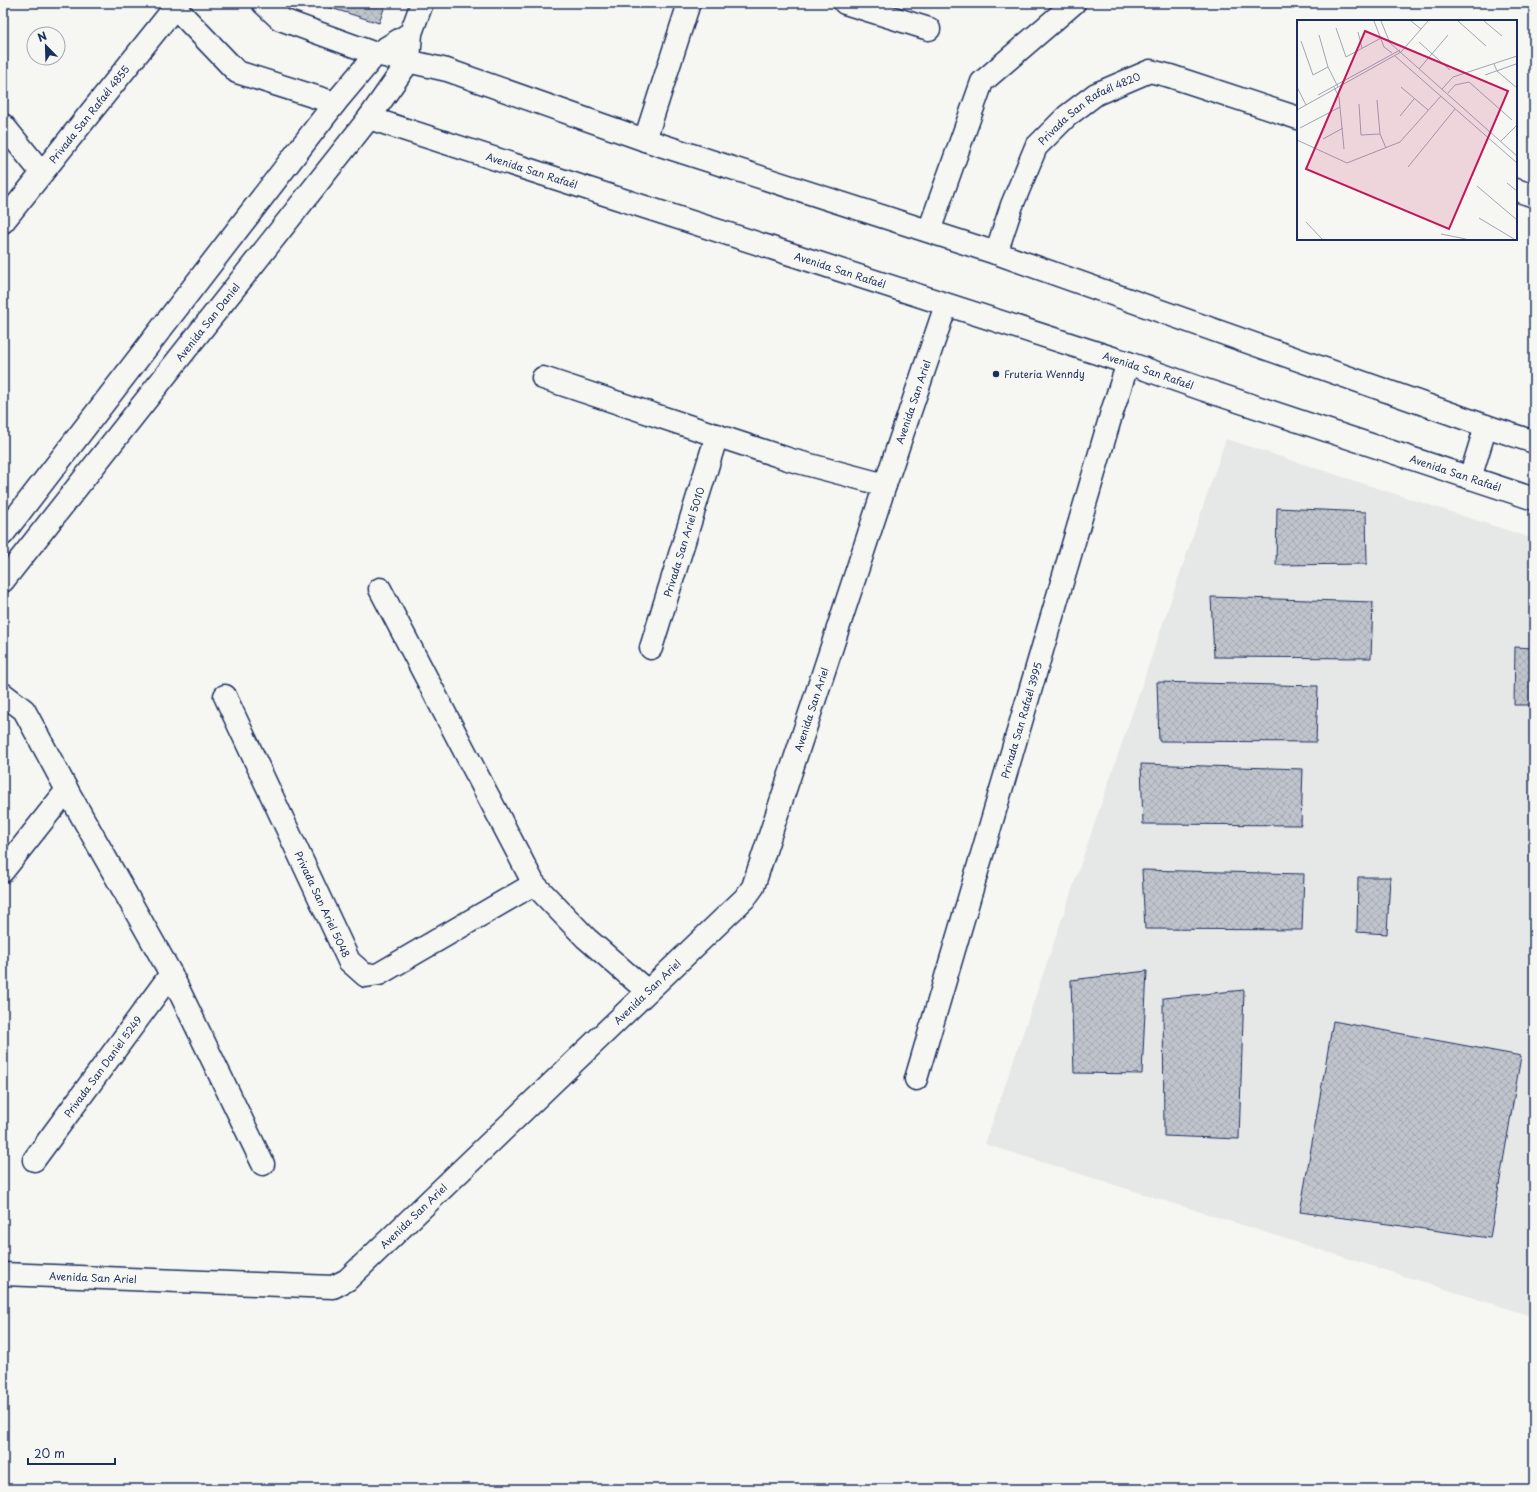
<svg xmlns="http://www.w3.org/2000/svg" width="1537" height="1492" viewBox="0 0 1537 1492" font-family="'Playpen Sans',sans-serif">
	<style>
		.built { fill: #e6e7e7 }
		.building { fill: url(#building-cross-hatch); stroke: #1b2f5e }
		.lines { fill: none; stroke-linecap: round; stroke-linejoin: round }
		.minor-casing { stroke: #1b2f5e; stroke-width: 25 }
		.tertiary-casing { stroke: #1b2f5e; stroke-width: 25 }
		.secondary-casing { stroke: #1b2f5e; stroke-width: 25 }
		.minor { stroke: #f6f6f2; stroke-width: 22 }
		.tertiary { stroke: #f6f6f2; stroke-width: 22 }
		.secondary { stroke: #f6f6f2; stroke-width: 22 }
		.poi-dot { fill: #1b2f5e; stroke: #f6f6f2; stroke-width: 1.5 }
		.labels { text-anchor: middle; stroke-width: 3; stroke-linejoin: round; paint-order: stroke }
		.street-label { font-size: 10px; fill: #1b2f5e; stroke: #f6f6f2 }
		.poi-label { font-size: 10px; fill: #1b2f5e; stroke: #f6f6f2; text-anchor: start }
		.inset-road { fill: none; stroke: #9ea6b7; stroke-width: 1 }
		.view { fill: #c2185b; fill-opacity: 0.15; stroke: #c2185b; stroke-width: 2 }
		.inset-edge { fill: none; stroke: #1b2f5e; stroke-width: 2 }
	</style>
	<defs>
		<pattern id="building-cross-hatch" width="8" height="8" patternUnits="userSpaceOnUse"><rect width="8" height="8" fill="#c0c4cd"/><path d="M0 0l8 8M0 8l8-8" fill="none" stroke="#a4a9b2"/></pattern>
	</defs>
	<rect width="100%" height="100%" fill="#f6f6f2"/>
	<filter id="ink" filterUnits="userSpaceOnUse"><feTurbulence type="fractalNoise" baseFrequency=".025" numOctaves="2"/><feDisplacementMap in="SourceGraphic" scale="8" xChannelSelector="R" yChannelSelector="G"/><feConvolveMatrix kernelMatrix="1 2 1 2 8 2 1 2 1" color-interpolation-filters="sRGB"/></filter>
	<g filter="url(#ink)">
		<path class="built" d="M1226,439l308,100v778l-549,-173z"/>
		<g class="building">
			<path d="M315,3h71l-7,20z"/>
			<path d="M1277,508l89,4 1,52 -91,1z"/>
			<path d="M1211,597l162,5 -2,56 -157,-1z"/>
			<path d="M1515,647l19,1v57h-20z"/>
			<path d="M1157,682l161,4 -2,56 -157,-1z"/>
			<path d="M1141,764l162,5 -2,56 -158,-1z"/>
			<path d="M1142,870l162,4 -2,56 -157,-1z"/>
			<path d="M1358,877h32l-3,57 -30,-2z"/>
			<path d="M1147,971l-5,103 -68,-1 -3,-93z"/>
			<path d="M1244,990l-5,149 -75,-3 -1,-138z"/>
			<path d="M1333,1021l188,35 -31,182 -190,-26z"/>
		</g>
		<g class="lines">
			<g class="minor-casing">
				<g id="minor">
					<path d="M845,3l84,26"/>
					<path d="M376,54l35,-21"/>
					<path d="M409,61l2,-28 11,-30"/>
					<path d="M3,125l39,48"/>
					<path d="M645,140l44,-137"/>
					<path d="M1516,190l18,6"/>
					<path id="s1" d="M3,222l172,-215"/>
					<path d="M929,231l53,-149 92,-79"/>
					<path id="s2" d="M996,253l16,-48 24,-58 31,-31 29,-22 54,-23 20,5 128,42"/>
					<path d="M543,378l248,82 94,25"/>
					<path d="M380,589l154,295 52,54 61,53"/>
					<path id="s3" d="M651,648l66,-213"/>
					<path d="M3,694l21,16 43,80 104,184 92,190"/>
					<path id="s4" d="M225,696l124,265 17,15 13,-2 155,-90"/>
					<path d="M3,871l64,-81"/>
					<path id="s5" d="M916,1079l196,-667 16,-49"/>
					<path id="s6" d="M34,1160l137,-186"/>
					<path id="s7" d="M3,1274l330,13 14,-7 398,-382 8,-11 132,-402 61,-180"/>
				</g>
			</g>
			<g class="tertiary-casing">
				<g id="tertiary">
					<path d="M1470,478l16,-52"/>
					<path d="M3,534l332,-431 41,-49"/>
					<path id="s8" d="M3,581l366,-463 40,-57"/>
				</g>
			</g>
			<g class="secondary-casing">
				<g id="secondary">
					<path d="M171,3l66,69 98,31"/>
					<path d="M263,3l17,16 96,35 71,16 198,70 351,113 490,173 48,16"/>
					<path id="s9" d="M369,118l759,245 74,26 332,110"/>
				</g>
			</g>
			<use href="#minor" class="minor"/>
			<use href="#tertiary" class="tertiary"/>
			<use href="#secondary" class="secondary"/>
		</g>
	</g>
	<circle class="poi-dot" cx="996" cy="374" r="4"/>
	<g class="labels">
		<g class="street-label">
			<text dy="4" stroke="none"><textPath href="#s2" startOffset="180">Privada San Rafaél 4820</textPath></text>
			<text dy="4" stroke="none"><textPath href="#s1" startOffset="138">Privada San Rafaél 4855</textPath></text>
			<text dy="4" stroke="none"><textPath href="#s9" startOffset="171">Avenida San Rafaél</textPath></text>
			<text dy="4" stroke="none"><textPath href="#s9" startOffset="495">Avenida San Rafaél</textPath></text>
			<text dy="4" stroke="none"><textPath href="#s8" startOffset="330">Avenida San Daniel</textPath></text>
			<text dy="4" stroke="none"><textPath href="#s9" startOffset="819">Avenida San Rafaél</textPath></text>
			<text dy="4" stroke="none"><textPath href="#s7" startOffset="1422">Avenida San Ariel</textPath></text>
			<text dy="4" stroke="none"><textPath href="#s9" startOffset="1143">Avenida San Rafaél</textPath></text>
			<text dy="4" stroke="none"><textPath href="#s3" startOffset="111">Privada San Ariel 5010</textPath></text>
			<text dy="4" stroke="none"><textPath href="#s7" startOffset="1098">Avenida San Ariel</textPath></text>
			<text dy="4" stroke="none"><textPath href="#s5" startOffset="374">Privada San Rafaél 3995</textPath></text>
			<text dy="4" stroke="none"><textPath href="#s4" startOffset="230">Privada San Ariel 5048</textPath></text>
			<text dy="4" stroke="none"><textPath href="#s7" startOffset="762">Avenida San Ariel</textPath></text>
			<text dy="4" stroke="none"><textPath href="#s6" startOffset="116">Privada San Daniel 5249</textPath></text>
			<text dy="4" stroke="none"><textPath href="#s7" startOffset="438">Avenida San Ariel</textPath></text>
			<text dy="4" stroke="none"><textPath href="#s7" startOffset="90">Avenida San Ariel</textPath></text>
		</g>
		<g class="poi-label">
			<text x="1004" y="378">Fruteria Wenndy</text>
		</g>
	</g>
	<g transform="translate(1297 20)">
		<rect width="220" height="220" fill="#f6f6f2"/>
		<path class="inset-road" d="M77,1l10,26 8,6M84,1l9,22 127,113M114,1l10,8M161,1l28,25M187,1l18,15M39,8l10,29 35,-19M61,12l4,16M22,15l9,32 10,20M4,21l12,34 15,-8M122,22l31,28M98,36l122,107M197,44l3,7 20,17M122,49l29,-34M188,55l31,-11M0,67l9,18M37,67l5,10 5,52M104,67l27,23M145,69l11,-12 64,-21M151,73l7,-8 14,-3 43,38M21,75l82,-45M80,80l3,34 6,14M62,84l2,31 19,-1M0,90l104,-58 27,-31M103,96l14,-17M3,108l40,-21M26,119l20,-11M0,120l50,23 53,-21 41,-46M204,121l16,-16M111,147l47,-58M210,163l10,8M180,166l40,34M182,198l35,21M9,202l16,17M144,214l25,5"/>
		<path class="view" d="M68,11l143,60 -59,138 -143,-60z"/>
		<rect width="220" height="220" class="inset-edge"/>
	</g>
	<rect width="1537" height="1492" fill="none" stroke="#f6f6f2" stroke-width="16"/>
	<rect x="8" y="8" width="1521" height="1476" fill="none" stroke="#1b2f5e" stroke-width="1.5" filter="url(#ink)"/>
	<g transform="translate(46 46) rotate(337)"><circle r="19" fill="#f6f6f2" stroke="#9ea6b7"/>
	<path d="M0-3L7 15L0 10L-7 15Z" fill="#1b2f5e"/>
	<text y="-6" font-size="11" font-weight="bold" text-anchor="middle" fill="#1b2f5e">N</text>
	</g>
	<path d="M28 1458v6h87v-6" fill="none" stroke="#1b2f5e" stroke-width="2"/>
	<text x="34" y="1458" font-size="12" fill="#1b2f5e" stroke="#f6f6f2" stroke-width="3" paint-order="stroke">20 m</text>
</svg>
